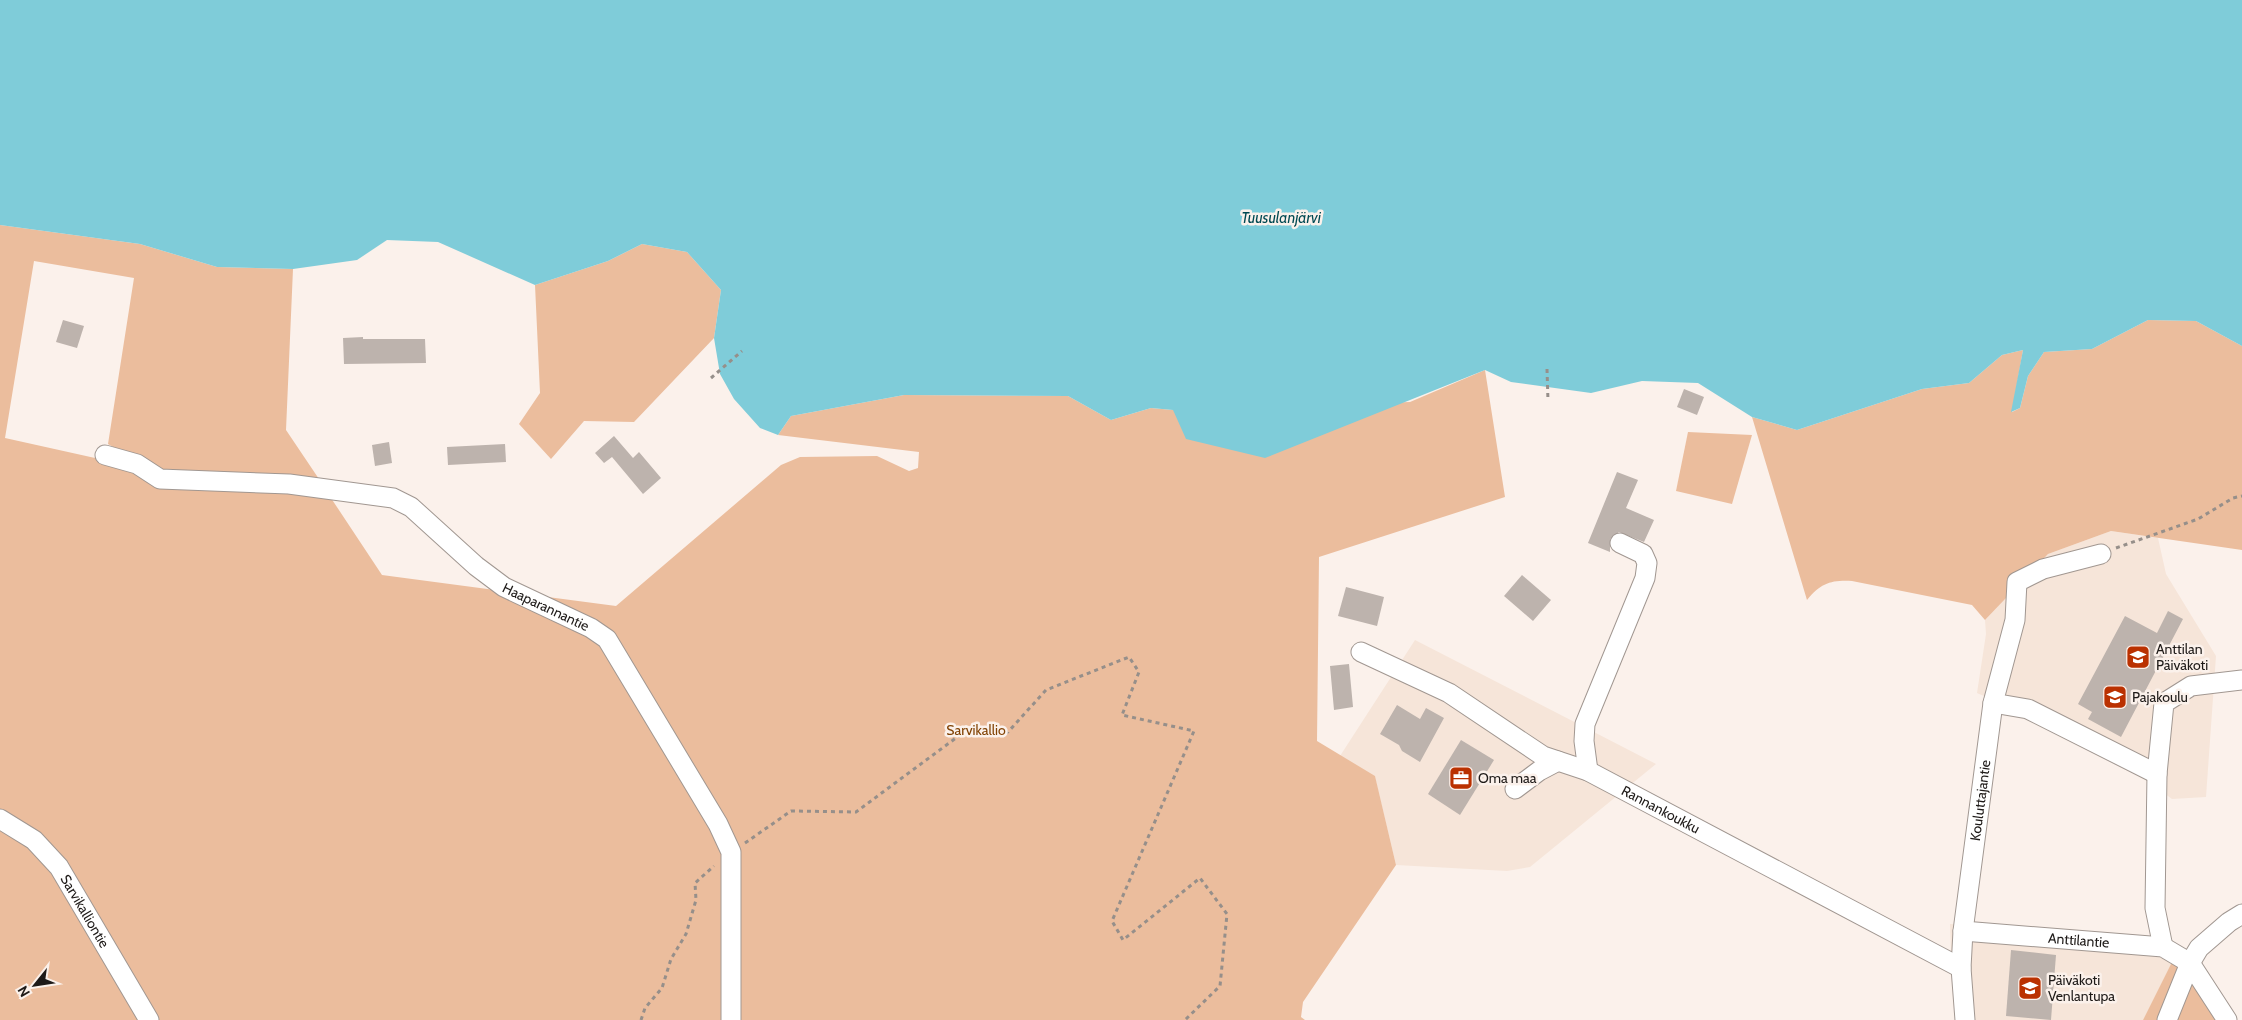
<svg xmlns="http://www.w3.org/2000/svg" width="2242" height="1020" viewBox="0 0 2242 1020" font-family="Cabin,sans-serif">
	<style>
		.built { fill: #f6e5d9 }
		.green { fill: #ebbd9d }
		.water { fill: #7fccd9 }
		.building { fill: #bdb3ad }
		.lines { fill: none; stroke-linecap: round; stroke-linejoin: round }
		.minor-casing { stroke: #a19791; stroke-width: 21 }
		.path { stroke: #968f8a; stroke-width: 3; stroke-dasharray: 4 4; stroke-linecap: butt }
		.minor { stroke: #fff; stroke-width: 19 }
		.labels { text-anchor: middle; stroke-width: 5; stroke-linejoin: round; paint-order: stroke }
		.street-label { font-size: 14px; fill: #1e1a18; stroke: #fbf1eb }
		.poi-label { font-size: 14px; fill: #1e1a18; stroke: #fbf1eb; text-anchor: start }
		.park-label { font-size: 14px; fill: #814204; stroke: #fbf1eb }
		.water-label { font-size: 15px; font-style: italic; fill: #004952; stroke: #fbf1eb }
	</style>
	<rect width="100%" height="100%" fill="#fbf1eb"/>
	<g class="built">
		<path d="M2111,531l47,7 8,36 50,82 -10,141 -34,2 -23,-17 -84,-50 -88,-39 9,-59 -1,-14 63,-66z"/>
		<path d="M1415,640l241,124 -126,103 -23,4 -111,-6 -21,-88 -35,-21z"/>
		<path d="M1950,924l201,16 21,22 -29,58h-186l-5,-36z"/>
	</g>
	<g class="green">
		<path d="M0,225l140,19 77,23 76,2 -7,161 35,52 -160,-7 -53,-31 26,-166 -100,-17 -29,177 99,22 55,23 168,9 55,83 234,31 165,-141 19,-8 77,-1 32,15 9,-3 1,-16 -141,-17 13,-19 113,-21 164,1 43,24 40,-12 22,2 237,-8 75,-32 20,127 -186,60 -2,184 58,35 21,89 -93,137 -2,15 4,3h-1305z"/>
		<path d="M642,244l45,8 34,38 -7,48 -80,84 -50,-1 -33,38 -32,-35 21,-31 -5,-108 73,-24z"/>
		<path d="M2148,320l48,1 46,25v204l-131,-19 -63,23 -63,66 -13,-15 -120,-24c-21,-1 -31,2 -45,19l-55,-183 45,13 125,-41 47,-6 33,-28 21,-5 -11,62 8,-4 8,-32 16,-24 48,-3z"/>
		<path d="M1688,432l64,3 -20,69 -56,-13z"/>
		<path d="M2172,962l20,14 29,44h-78z"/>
	</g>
	<path class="water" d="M0,0h2242v346l-46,-25 -48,-1 -56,29 -48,3 -16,24 -8,32 -9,4 12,-62 -21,5 -33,28 -47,6 -125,41 -45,-13 -54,-34 -56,-2 -51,12 -80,-11 -26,-12 -220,88 -79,-19 -13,-29 -22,-2 -40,12 -43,-24 -164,-1 -113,21 -13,19 -18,-7 -26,-29 -14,-25 -6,-36 7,-48 -34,-38 -45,-8 -34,17 -73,24 -97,-43 -51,-2 -30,20 -64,9 -76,-2 -77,-23 -140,-19z"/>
	<g class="building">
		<path d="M63,320l21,6 -7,22 -21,-6z"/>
		<path d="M363,337v2h62l1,24 -82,1 -1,-26z"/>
		<path d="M1684,389l20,8 -7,18 -20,-8z"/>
		<path d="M614,436l19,22 6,-6 22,26 -18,16 -31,-37 -8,6 -9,-10z"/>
		<path d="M389,442l3,21 -17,3 -3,-21z"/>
		<path d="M505,444l1,18 -58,3 -1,-18z"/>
		<path d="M1617,472l21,8 -12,28 28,12 -10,22 -25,-10 -9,7v13l-22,-9z"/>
		<path d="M1522,575l29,25 -18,21 -29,-25z"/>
		<path d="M1346,587l38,10 -7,29 -39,-10z"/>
		<path d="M2168,611l15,8 -62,118 -33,-18 4,-7 -14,-8 47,-88 32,17z"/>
		<path d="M1349,664l4,43 -19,3 -4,-44z"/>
		<path d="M1397,705l23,14 6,-11 18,10 -24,44 -18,-11 -3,-6 -19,-11z"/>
		<path d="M1461,740l33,20 -34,55 -32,-21z"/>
		<path d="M2011,950l45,5 -5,65 -45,-4z"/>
	</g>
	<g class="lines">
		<g class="minor-casing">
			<g id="minor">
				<path id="s1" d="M105,455l32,9 23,15 129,5 104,14 18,9 65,59 28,21 87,41 16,11 111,185 13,28v168"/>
				<path id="s2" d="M1361,652l88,41 94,63 45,15 373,197"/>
				<path d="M1993,703l35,6 129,65"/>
				<path d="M1588,771l-4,-30 1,-17 60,-146 2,-15 -4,-9 -23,-11"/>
				<path d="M1515,789l24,-18 19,-10"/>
				<path id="s3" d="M0,819l34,21 25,27 90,153"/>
				<path id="s4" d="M1963,931l200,16 27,16 37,57"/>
				<path d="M2163,947l-8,-39 2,-134 7,-71 27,-17 51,-6"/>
				<path id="s5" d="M1965,1020l-4,-52 2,-37 30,-228 22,-83 2,-38 26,-13 58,-15"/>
				<path d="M2167,1020l23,-57 9,-15 30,-26 13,-8"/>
			</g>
		</g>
		<g class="path">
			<path d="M1547,369l1,32"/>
			<path d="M711,378l31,-27"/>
			<path d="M2116,548l82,-29 35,-21 9,-2"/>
			<path d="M745,843l46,-32 65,1 108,-80h44l38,-42 83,-33 10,15 -17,43 72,16 -82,190 11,19 77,-62 27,36 -7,72 -35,34"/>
			<path d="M641,1020l4,-12 17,-20 9,-29 15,-25 10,-34 -1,-17 19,-17"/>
		</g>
		<use href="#minor" class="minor"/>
	</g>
	<defs>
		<g id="school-square" transform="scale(1.25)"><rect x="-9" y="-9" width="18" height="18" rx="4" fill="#ba3101" stroke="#fbf1eb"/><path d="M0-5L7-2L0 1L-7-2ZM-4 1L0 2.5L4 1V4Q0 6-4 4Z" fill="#fff"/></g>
		<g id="office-square" transform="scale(1.25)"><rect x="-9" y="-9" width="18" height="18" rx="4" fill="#ba3101" stroke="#fbf1eb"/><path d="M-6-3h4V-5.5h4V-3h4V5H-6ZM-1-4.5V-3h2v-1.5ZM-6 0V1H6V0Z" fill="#fff"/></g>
	</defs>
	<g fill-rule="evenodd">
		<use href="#school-square" x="2138" y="657"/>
		<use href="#school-square" x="2115" y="697"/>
		<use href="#office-square" x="1461" y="778"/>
		<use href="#school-square" x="2030" y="988"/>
	</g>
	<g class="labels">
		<g class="street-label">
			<text dy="5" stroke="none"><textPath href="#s1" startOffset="484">Haaparannantie</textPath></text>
			<text dy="5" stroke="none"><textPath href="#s5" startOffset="221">Kouluttajantie</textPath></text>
			<text dy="5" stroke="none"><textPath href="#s2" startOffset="340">Rannankoukku</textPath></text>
			<text dy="5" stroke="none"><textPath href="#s3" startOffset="128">Sarvikalliontie</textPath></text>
			<text dy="5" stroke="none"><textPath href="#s4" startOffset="116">Anttilantie</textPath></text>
		</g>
		<g class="poi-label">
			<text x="2156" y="654">Anttilan<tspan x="2156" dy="16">Päiväkoti</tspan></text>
			<text x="2132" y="702">Pajakoulu</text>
			<text x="1478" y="783">Oma maa</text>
			<text x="2048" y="985">Päiväkoti<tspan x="2048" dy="16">Venlantupa</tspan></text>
		</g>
		<g class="park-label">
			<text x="976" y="735">Sarvikallio</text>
		</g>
		<g class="water-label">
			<text x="1281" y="223">Tuusulanjärvi</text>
		</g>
	</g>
	<g transform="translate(35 985) rotate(240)" stroke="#fbf1eb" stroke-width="4" paint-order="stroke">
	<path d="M0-4L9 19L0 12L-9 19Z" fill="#1e1a18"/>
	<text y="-8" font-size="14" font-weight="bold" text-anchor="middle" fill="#1e1a18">N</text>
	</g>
</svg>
